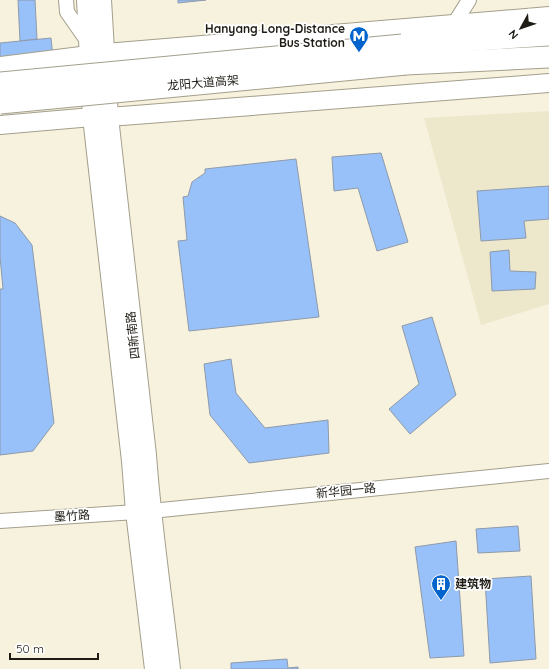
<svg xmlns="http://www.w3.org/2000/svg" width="549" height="669" viewBox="0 0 549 669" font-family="Quicksand,'Noto Sans SC',sans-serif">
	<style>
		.built { fill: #ede7cb }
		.building { fill: #98c1fa; stroke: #8e9aaa }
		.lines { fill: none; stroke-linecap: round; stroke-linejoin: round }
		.minor-casing { stroke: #a39f8c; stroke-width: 16 }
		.major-casing { stroke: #a39f8c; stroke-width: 20 }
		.highway-casing { stroke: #a39f8c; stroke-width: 23 }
		.minor { stroke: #fff; stroke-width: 14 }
		.major { stroke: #fff; stroke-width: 18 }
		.highway { stroke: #fff; stroke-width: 21 }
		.highway-bridge-casing { stroke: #a39f8c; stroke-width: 23; stroke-linecap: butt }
		.highway-bridge { stroke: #fff; stroke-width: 21 }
		.labels { text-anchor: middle; stroke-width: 3.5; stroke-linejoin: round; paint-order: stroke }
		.poi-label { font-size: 12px; font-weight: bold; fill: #1e1c15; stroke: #fff; text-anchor: end }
		.street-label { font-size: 12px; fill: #1e1c15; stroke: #fff }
	</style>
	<rect width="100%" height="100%" fill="#f7f2de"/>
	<path class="built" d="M549,111v193l-68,21 -57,-207z"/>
	<g class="building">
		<path d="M18,0h17l2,39 -17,2z"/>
		<path d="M178,0h28l-28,3z"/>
		<path d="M51,38l2,20 -53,5v-20z"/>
		<path d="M381,153l27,89 -31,9 -19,-63 -24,3 -2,-34z"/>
		<path d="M296,159l23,158 -130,14 -11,-90 9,-1 -4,-43 5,-1 4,-14 13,-9v-4z"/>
		<path d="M549,186v33l-25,2 2,17 -45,3 -4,-50z"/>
		<path d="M0,216l15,7 17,22 22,178 -21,28 -33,4v-166h3l-3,-32z"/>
		<path d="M509,250l1,21 26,1 -1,17 -43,2 -2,-39z"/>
		<path d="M432,317l24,78 -46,39 -21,-25 30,-25 -17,-58z"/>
		<path d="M231,359l5,34 29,35 63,-8 1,33 -80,10 -39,-48 -6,-51z"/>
		<path d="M518,526l2,25 -42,2 -2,-24z"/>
		<path d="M456,541l8,115 -34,2 -15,-111z"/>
		<path d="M531,576l5,83 -46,4 -5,-84z"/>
		<path d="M287,659l1,9 10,-1v2h-67v-6z"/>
	</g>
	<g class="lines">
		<g class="minor-casing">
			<g id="minor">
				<path d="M66,0l1,12 21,30"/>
				<path d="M454,24l15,-24"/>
				<path d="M0,521l151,-10 398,-40"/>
			</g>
		</g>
		<g class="major-casing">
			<g id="major">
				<path d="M86,0l6,117 39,344 4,51 19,157"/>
				<path d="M102,0l7,117 38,338c5,71 16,143 24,214"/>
				<path d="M0,66l105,-13 444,-37"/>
				<path d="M0,125l92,-8h17l440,-34"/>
			</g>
		</g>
		<g class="highway-casing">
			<g id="highway">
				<path d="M402,45l147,-10"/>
				<path d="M406,64l143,-7"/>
			</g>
		</g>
		<use href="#minor" class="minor"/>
		<use href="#major" class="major"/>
		<use href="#highway" class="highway"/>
		<g class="highway-bridge-casing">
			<g id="highway-bridge">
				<path d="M0,83l402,-38"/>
				<path d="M0,103l406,-39"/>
			</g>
		</g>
		<use href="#highway-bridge" class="highway-bridge"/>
	</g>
	<defs>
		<g id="metro-pin" transform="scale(1)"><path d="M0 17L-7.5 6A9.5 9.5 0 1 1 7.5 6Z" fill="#0064cc" stroke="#fff"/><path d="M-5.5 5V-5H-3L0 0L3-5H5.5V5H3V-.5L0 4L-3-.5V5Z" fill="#fff"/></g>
		<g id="building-pin" transform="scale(1)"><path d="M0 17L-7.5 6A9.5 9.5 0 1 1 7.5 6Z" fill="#0064cc" stroke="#fff"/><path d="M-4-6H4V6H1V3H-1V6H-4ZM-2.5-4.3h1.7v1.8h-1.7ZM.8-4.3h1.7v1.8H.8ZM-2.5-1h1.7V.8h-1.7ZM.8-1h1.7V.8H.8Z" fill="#fff"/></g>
	</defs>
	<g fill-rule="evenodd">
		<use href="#metro-pin" x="359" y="36"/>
		<use href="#building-pin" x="441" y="584"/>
	</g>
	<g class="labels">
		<g class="poi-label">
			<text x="345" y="33">Hanyang Long-Distance<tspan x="345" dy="14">Bus Station</tspan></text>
			<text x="455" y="588" text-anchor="start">建筑物</text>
		</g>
		<g class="street-label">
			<text transform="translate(203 83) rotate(-5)" y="4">龙阳大道高架</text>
			<text transform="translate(133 335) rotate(-96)" y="4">四新南路</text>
			<text transform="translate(346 491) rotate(-6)" y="4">新华园一路</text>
			<text transform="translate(72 516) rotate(-4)" y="4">墨竹路</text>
		</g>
	</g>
	<g transform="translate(521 28) rotate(230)" stroke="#ffffff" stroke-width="3" paint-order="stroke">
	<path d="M0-3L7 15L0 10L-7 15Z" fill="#1e1c15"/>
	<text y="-6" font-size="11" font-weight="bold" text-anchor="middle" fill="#1e1c15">N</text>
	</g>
	<path d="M10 653v6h88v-6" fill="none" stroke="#1e1c15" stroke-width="2"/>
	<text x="16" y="653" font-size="12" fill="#1e1c15" stroke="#ffffff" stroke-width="3" paint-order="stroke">50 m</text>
</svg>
